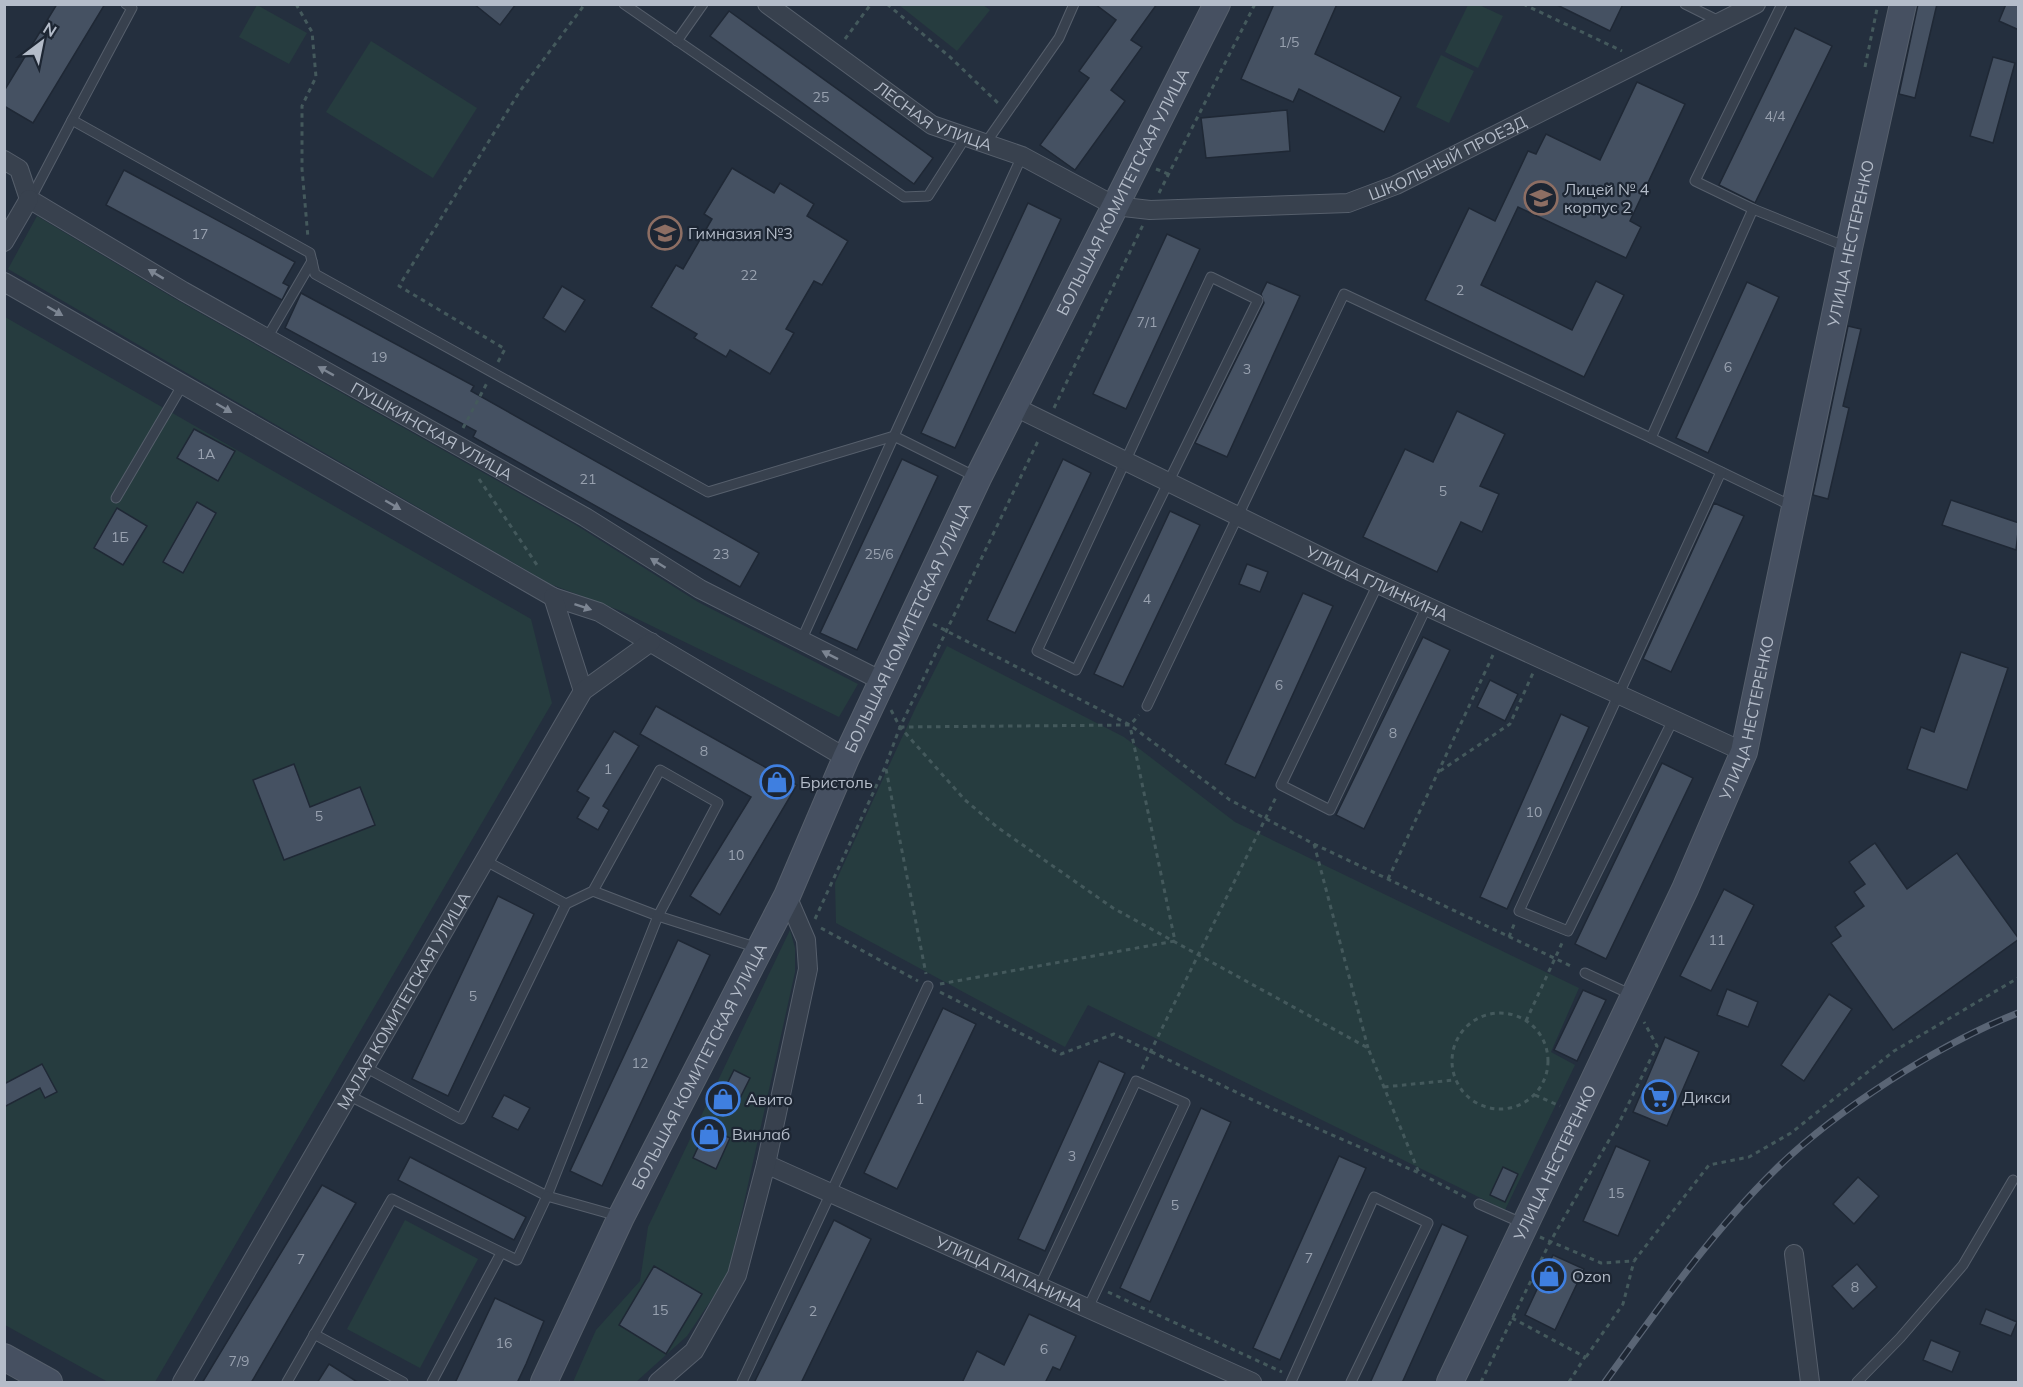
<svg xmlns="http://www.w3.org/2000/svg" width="2023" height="1387" viewBox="0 0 2023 1387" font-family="Mulish,sans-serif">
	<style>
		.green { fill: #263c3f }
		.building { fill: #455162; stroke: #1f2835; stroke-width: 1.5 }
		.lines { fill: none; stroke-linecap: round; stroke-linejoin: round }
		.lane-casing { stroke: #565f6c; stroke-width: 11 }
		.street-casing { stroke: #565f6c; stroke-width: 20 }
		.secondary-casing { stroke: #565f6c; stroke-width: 28 }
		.path { stroke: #44595c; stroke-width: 3; stroke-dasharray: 4.5 4.5; stroke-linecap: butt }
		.lane { stroke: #38414e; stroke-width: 9 }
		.street { stroke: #38414e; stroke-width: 18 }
		.secondary { stroke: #465061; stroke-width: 26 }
		.rail-casing { stroke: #5a6575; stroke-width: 7 }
		.rail { stroke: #1d2633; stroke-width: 4.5; stroke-dasharray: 14; stroke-linecap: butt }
		.oneway { fill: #7c8592 }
		.labels { text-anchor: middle; stroke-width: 4.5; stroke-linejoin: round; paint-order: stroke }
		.number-label { font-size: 14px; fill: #98a1af }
		.street-label { font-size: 16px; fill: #b4bcc9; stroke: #1d2633 }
		.poi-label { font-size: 16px; fill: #b4bcc9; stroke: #1d2633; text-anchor: start }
	</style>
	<rect width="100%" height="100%" fill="#242f3e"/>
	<g class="green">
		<path d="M257,5l50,28 -18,31 -50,-27z"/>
		<path d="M899,5h84l7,5 -33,41z"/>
		<path d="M1468,5h11l24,11 -25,52 -33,-16z"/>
		<path d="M371,41l106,67 -44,70 -107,-66z"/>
		<path d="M1441,55l33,16 -25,52 -33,-16z"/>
		<path d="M37,216l140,84 399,225 122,77 160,82 -19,33 -218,-106 -71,-27 -542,-315z"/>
		<path d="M5,317l526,302 21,84 -397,679h-47l-103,-57z"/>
		<path d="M947,646l177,91 111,85 344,166 -28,64 24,13 -70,145 -417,-205 -23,42 -229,-124 -1,-40 81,-176z"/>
		<path d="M790,930l5,18v24l-67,303 -41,61 -51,46h-63l23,-52 44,-49 8,-54z"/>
		<path d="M405,1220l73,39 -58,109 -73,-39z"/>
	</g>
	<g class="building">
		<path d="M57,4h48l-72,119 -29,-17v-15z"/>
		<path d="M474,4h42l-16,21z"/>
		<path d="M1095,4h62l-26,36 11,7 -31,43 14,11 -50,69 -35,-25 49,-67 -10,-7 37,-51z"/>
		<path d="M1274,4h63l-22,50 86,43 -17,35 -85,-43 -6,13 -52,-23z"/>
		<path d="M1555,4h68l-13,27z"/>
		<path d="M1918,4h19l-22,94 -16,-4z"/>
		<path d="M2006,4h13v26l-20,-9z"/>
		<path d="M729,11l204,147 -19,26 -204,-148z"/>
		<path d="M1795,28l37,18 -77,157 -36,-18z"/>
		<path d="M1993,57l22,6 -22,80 -23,-7z"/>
		<path d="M1637,82l48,22 -55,117 11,6 -15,31 -108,-51 -37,78 91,45 24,-49 28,14 -40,82 -159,-77 44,-92 26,13 33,-70 8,3 10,-20 54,26z"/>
		<path d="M1287,110l3,41 -84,7 -5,-40z"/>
		<path d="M732,168l42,25 6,-10 34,21 -7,12 41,25 -26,44 -8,-4 -28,48 8,4 -24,41 -40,-24 -4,7 -32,-19 3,-4 -46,-27 25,-42 7,4 29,-50 -8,-5z"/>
		<path d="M124,170l171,92 -12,21 6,3 -7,14 -176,-95z"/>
		<path d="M1028,203l33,16 -106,229 -34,-15z"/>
		<path d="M1167,234l33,15 -74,160 -33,-15z"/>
		<path d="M1267,282l33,14 -73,161 -32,-14 69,-140 -3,-9z"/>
		<path d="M1747,282l32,15 -71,156 -32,-15z"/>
		<path d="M562,286l23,14 -20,32 -22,-14z"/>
		<path d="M301,293l173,93 -3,5 288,162 -19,34 -267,-150 3,-6 -191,-103z"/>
		<path d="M1848,326l13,3 -18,77 6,2 -21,91 -15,-4z"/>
		<path d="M1457,411l48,23 -25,52 19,8 -17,38 -21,-10 -24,50 -74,-35 42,-88 28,13z"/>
		<path d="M194,429l41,22 -17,30 -41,-23z"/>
		<path d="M902,459l36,17 -81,174 -37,-17z"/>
		<path d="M1063,459l28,14 -76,160 -28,-13z"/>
		<path d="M1951,500l68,23 -3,27 -74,-25z"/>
		<path d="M197,502l19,11 -33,60 -20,-11z"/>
		<path d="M1714,503l30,13 -73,156 -28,-13z"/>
		<path d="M117,508l30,18 -24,39 -29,-17z"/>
		<path d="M1170,511l30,14 -77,162 -29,-13z"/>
		<path d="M1247,564l21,8 -8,20 -21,-8z"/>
		<path d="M1303,593l30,13 -78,172 -30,-14z"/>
		<path d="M1423,637l27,13 -86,179 -28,-14z"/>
		<path d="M1961,652l47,16 -41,122 -60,-21 14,-42 13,5z"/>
		<path d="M1490,680l28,14 -13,27 -28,-14z"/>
		<path d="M656,706l141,79 -77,130 -30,-19 61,-99 -111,-63z"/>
		<path d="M1561,714l28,13 -82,182 -27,-12z"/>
		<path d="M614,731l25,15 -36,60 6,4 -11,20 -21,-12 12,-20 -12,-7z"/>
		<path d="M1662,763l31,15 -87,181 -31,-15z"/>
		<path d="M294,764l16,43 50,-20 15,38 -91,35 -31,-80z"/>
		<path d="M1875,843l32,46 50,-36 62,86 -126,91 -62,-87 10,-7 -6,-9 29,-21 -10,-14 11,-8 -16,-22z"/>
		<path d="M1724,889l30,16 -43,86 -31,-15z"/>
		<path d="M498,896l36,18 -86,182 -36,-17z"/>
		<path d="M678,940l32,15 -108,231 -32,-15z"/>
		<path d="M1727,989l31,13 -10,25 -31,-12z"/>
		<path d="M1583,990l23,10 -29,61 -23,-11z"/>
		<path d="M1829,994l23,15 -48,72 -23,-16z"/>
		<path d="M943,1008l33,16 -79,165 -33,-16z"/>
		<path d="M1665,1037l34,15 -32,74 -34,-14z"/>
		<path d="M1099,1061l26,12 -80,178 -27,-12z"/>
		<path d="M42,1064l15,28 -12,6 -5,-10 -36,19v-23z"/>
		<path d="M734,1070l16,8 -16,32 -16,-8z"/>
		<path d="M504,1095l26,13 -12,22 -26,-13z"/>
		<path d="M1201,1108l30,14 -81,180 -30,-14z"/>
		<path d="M707,1128l23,10 -14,31 -23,-11z"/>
		<path d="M1616,1146l34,15 -32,75 -35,-15z"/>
		<path d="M1339,1156l27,12 -86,192 -27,-12z"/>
		<path d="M410,1157l116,60 -12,23 -116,-60z"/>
		<path d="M1503,1167l15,7 -13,28 -15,-7z"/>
		<path d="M1858,1177l21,19 -25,28 -21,-20z"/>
		<path d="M322,1185l34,18 -105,180h-49z"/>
		<path d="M834,1220l37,19 -70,144h-47z"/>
		<path d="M1442,1224l26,12 -66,147h-32z"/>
		<path d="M1553,1255l31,14 -29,61 -30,-15z"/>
		<path d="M1857,1264l20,23 -24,22 -21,-23z"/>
		<path d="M654,1266l48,28 -36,60 -47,-29z"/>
		<path d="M495,1298l49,23 -18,43 -9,19h-62z"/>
		<path d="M1986,1309l31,13 -6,14 -31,-12z"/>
		<path d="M1029,1314l47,22 -16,34 -7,-3 -8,16h-83l15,-32 27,14z"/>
		<path d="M1931,1340l29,12 -8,20 -29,-12z"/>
		<path d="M329,1364l30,19h-42z"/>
	</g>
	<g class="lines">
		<g class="lane-casing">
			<g id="lane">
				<path d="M624,4l280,193 24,-1 37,-58"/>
				<path d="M1685,4l36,18"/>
				<path d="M677,41l26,-37"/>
				<path d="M72,120l60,-112 -6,-4"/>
				<path d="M985,144l74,-106 15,-34"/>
				<path d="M31,198l41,-78 238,133 5,21 393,218 186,-56 128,-280"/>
				<path d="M1753,209l-58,-28 87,-177"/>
				<path d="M1211,277l47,23 -182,370 -39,-19z"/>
				<path d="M267,338l45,-77"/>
				<path d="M1651,438l143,69"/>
				<path d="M116,498l67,-114"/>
				<path d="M1378,584l-97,201 49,25 97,-204"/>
				<path d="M801,641l93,-205 82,41"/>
				<path d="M1147,706l197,-412 307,144 102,-229 94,38"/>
				<path d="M1673,720l-105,211 -49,-20 202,-439"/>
				<path d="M593,891l65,25 100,32"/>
				<path d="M1585,973l47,22"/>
				<path d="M363,1066l98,53 105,-215"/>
				<path d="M348,1095l199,101 111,-280 60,-113 -58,-33 -67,121 -27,13 -82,-44"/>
				<path d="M1479,1204l45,20"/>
				<path d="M1039,1287l97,-206 49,22 -97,205"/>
				<path d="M314,1334l89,48"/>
				<path d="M287,1382l105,-183 125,61 30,-64 71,20"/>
				<path d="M432,1382l69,-129"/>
				<path d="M742,1382l186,-396"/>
				<path d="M1291,1382l83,-185 54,26 -77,159"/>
				<path d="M1857,1382l43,-44 63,-73 50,-85"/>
			</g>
		</g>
		<g class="street-casing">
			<g id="street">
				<path id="s1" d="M767,4l165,121 90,31 93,50 35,4 198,-7 48,-18 360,-181"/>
				<path d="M4,160l15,9 10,30"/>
				<path id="s2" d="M29,199l154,92 402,226 115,72 182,92"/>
				<path d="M4,242l25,-43"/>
				<path d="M4,282l549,315 46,15 247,146"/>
				<path id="s3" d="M1013,406l339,166 392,180"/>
				<path d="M553,597l30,94"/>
				<path id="s4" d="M766,1164l486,218"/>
				<path d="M1794,1254l16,128"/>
				<path id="s5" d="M182,1382l401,-691 68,-49"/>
				<path d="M658,1382l36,-31 43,-76 29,-111 42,-195 -2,-29 -19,-44"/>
			</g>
		</g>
		<g class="secondary-casing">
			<g id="secondary">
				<path d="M4,1357l45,25"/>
				<path id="s6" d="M544,1382l77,-165 166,-321 59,-138 132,-280 239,-474"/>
				<path id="s7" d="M1450,1382l235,-493 59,-137 105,-504 54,-244"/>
			</g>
		</g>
		<g class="path">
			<path d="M296,4l16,28 4,45 -14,29v63l6,69"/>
			<path d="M887,4l63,53 49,47"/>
			<path d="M1523,4l99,47"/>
			<path d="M845,39l26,-35"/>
			<path d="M1865,67l13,-63"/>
			<path d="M1156,169l12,5"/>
			<path d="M1159,193l96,-189"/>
			<path d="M498,362l7,-13 -106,-63 121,-195 65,-87"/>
			<path d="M1054,408l89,-183"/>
			<path d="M463,428l24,-45"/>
			<path d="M479,479l60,89"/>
			<path d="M933,624l197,101 100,75 84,44 259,123"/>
			<path d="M891,710l9,17 65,73 32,27 116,81 255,140 51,125"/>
			<path d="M900,727l230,-2 9,-10"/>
			<path d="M886,769l40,205"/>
			<path d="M1440,771l70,-47 23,-51"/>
			<path d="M1314,844l54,204"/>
			<path d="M1388,879l105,-224"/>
			<path d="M815,919l70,-152 15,-40 139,-288"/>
			<path d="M821,928l97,53"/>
			<path d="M1509,937l6,-15"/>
			<path d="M940,984l235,-43 -45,-215"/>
			<path d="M940,992l121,62 53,-20 145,69 160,70 50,26"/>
			<circle cx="1500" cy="1061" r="48"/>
			<path d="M1526,1021l37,-80"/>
			<path d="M1142,1069l135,-274"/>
			<path d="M1384,1087l70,-7"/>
			<path d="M1535,1095l25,11"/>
			<path d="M1540,1237l61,26 33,-2 75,-96 40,-8 42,-24 103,-82 124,-73"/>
			<path d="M1108,1292l174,80"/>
			<path d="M1512,1318l73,39 -16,25"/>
			<path d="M1586,1357l37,-53 11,-43"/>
			<path d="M1481,1382l69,-140 69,-119 38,-77 -13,-24"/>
		</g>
		<use href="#lane" class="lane"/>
		<use href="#street" class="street"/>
		<use href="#secondary" class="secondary"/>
		<g class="rail-casing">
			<path id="rail" d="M1605,1382c53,-73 105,-148 170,-212 61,-60 164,-126 243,-157"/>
		</g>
		<use href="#rail" class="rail"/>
	</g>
	<defs><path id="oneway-solid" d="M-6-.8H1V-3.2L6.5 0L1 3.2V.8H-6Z" transform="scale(1.5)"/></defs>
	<g class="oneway">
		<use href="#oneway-solid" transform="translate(156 274) rotate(-149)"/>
		<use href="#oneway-solid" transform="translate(55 311) rotate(30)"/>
		<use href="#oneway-solid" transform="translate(326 371) rotate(-151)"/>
		<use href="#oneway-solid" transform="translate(224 408) rotate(30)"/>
		<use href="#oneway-solid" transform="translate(393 505) rotate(30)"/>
		<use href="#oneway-solid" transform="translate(658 563) rotate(-148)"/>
		<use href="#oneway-solid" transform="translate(583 607) rotate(18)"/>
		<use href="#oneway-solid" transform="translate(830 655) rotate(-153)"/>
	</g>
	<defs>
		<g id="school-ring" transform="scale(1.725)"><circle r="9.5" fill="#1d2633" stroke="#8d6e63" stroke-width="1.5"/><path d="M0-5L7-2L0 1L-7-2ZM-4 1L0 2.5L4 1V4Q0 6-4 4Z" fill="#8d6e63"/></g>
		<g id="shop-ring" transform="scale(1.725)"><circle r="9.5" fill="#1d2633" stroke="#3f7fe0" stroke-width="1.5"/><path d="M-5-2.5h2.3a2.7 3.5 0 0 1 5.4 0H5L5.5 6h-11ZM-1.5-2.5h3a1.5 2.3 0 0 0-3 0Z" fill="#3f7fe0"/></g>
		<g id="supermarket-ring" transform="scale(1.725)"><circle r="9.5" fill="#1d2633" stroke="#3f7fe0" stroke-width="1.5"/><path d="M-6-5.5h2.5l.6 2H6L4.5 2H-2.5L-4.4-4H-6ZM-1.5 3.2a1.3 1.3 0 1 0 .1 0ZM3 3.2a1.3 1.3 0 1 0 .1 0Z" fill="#3f7fe0"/></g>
	</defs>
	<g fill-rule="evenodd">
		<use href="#school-ring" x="1541" y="198"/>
		<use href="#school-ring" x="665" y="233"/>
		<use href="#shop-ring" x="777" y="782"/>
		<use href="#supermarket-ring" x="1659" y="1097"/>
		<use href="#shop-ring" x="723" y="1099"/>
		<use href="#shop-ring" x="709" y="1134"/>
		<use href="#shop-ring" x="1549" y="1276"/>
	</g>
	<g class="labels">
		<g class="number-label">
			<text x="1289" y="47">1/5</text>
			<text x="821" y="102">25</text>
			<text x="1775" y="121">4/4</text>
			<text x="200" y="239">17</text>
			<text x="749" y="280">22</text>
			<text x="1460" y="295">2</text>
			<text x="1147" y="327">7/1</text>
			<text x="379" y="362">19</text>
			<text x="1728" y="372">6</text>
			<text x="1247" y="374">3</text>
			<text x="206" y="459">1А</text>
			<text x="588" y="484">21</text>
			<text x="1443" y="496">5</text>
			<text x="120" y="542">1Б</text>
			<text x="721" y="559">23</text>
			<text x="879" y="559">25/6</text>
			<text x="1147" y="604">4</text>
			<text x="1279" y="690">6</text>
			<text x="1393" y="738">8</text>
			<text x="704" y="756">8</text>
			<text x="608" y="774">1</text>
			<text x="1534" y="817">10</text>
			<text x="319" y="821">5</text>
			<text x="736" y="860">10</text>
			<text x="1717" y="945">11</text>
			<text x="473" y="1001">5</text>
			<text x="640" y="1068">12</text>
			<text x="920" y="1104">1</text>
			<text x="1072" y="1161">3</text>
			<text x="1616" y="1198">15</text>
			<text x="1175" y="1210">5</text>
			<text x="1309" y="1263">7</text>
			<text x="301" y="1264">7</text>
			<text x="1855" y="1292">8</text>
			<text x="660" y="1315">15</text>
			<text x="813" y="1316">2</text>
			<text x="504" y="1348">16</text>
			<text x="1044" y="1354">6</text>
			<text x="239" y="1366">7/9</text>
		</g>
		<g class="street-label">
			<text dy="6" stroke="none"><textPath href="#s1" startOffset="202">ЛЕСНАЯ УЛИЦА</textPath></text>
			<text dy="6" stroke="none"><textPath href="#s1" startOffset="748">ШКОЛЬНЫЙ ПРОЕЗД</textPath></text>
			<text dy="6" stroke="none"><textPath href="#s6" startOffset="1324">БОЛЬШАЯ КОМИТЕТСКАЯ УЛИЦА</textPath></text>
			<text dy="6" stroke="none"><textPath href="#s7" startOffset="1215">УЛИЦА НЕСТЕРЕНКО</textPath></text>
			<text dy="6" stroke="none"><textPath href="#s2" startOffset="465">ПУШКИНСКАЯ УЛИЦА</textPath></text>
			<text dy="6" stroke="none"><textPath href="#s3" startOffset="405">УЛИЦА ГЛИНКИНА</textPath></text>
			<text dy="6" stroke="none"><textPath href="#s6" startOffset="838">БОЛЬШАЯ КОМИТЕТСКАЯ УЛИЦА</textPath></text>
			<text dy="6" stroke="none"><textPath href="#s7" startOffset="729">УЛИЦА НЕСТЕРЕНКО</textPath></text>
			<text dy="6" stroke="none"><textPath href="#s5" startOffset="441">МАЛАЯ КОМИТЕТСКАЯ УЛИЦА</textPath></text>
			<text dy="6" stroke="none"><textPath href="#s6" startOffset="352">БОЛЬШАЯ КОМИТЕТСКАЯ УЛИЦА</textPath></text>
			<text dy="6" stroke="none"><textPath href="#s7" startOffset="243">УЛИЦА НЕСТЕРЕНКО</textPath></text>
			<text dy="6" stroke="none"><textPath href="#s4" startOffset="267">УЛИЦА ПАПАНИНА</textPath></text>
		</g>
		<g class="poi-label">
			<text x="1564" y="195">Лицей № 4<tspan x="1564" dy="18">корпус 2</tspan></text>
			<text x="688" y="239">Гимназия №3</text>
			<text x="800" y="788">Бристоль</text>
			<text x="1682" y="1103">Дикси</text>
			<text x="746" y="1105">Авито</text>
			<text x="732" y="1140">Винлаб</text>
			<text x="1572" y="1282">Ozon</text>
		</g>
	</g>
	<rect width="2023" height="1387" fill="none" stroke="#b4bcc9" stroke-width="12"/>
	<g transform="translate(42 42) rotate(32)" stroke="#1d2633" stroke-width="4.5" paint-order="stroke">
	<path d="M0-4.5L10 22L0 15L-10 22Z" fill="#b4bcc9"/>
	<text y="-9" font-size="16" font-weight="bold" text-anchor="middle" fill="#b4bcc9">N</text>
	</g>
</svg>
